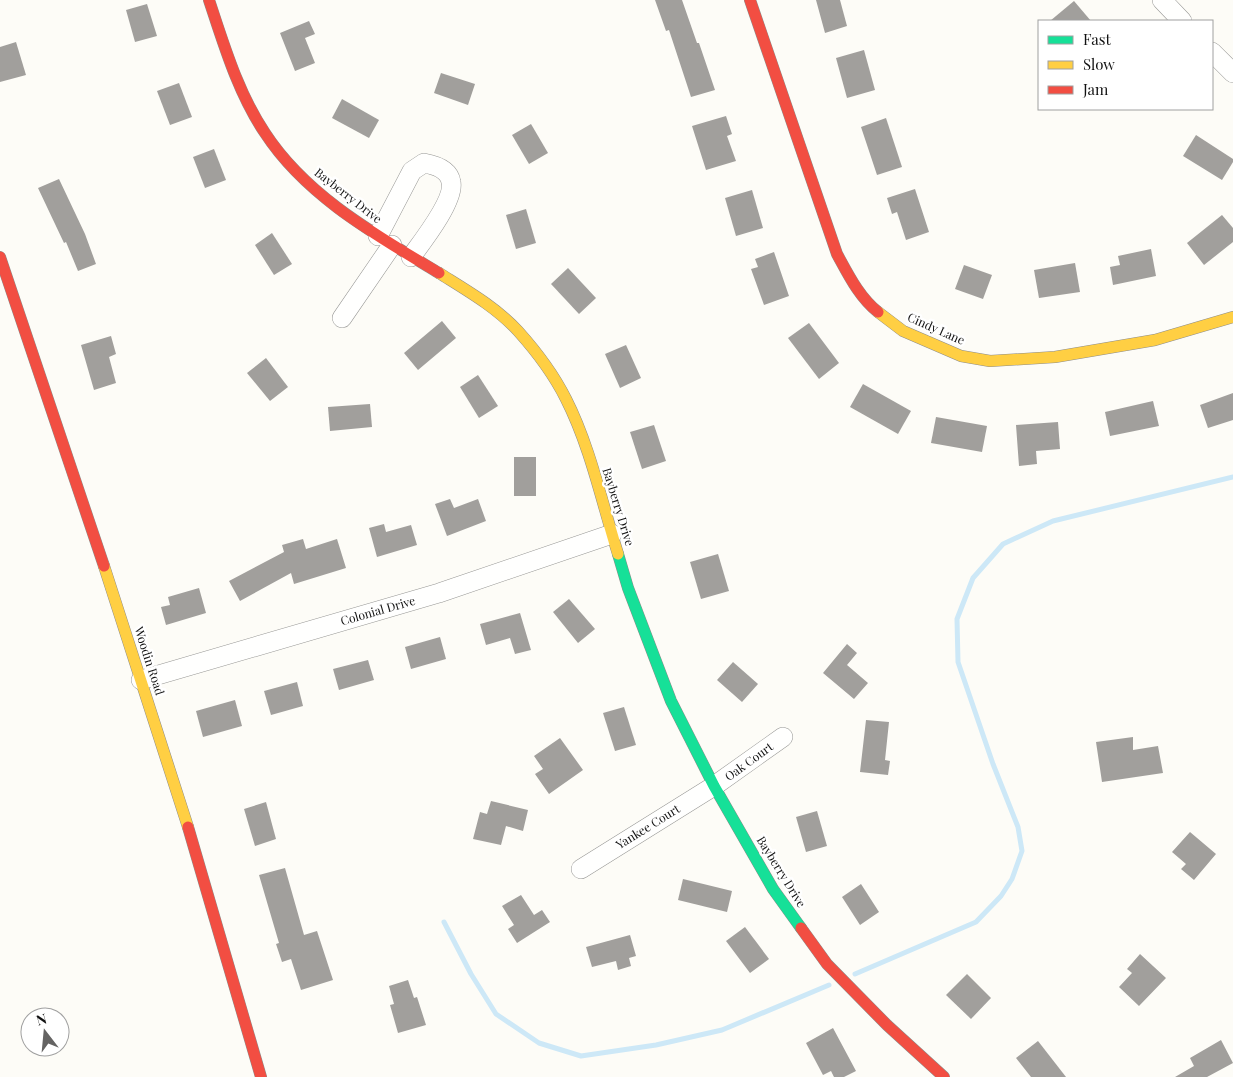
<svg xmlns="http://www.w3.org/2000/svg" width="1233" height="1077" viewBox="0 0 1233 1077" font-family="'Playfair Display',serif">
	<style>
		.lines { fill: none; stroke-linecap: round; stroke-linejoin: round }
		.stream { stroke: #cde8f7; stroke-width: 5 }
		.building { fill: #a19f9c }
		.street-casing { stroke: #979795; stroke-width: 20 }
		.fast-casing { stroke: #8e8d8b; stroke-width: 12 }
		.slow-casing { stroke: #8e8d8b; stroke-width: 12 }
		.jam-casing { stroke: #8e8d8b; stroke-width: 12 }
		.street { stroke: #fffffe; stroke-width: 19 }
		.fast { stroke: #16e098; stroke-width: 11 }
		.slow { stroke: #ffcf43; stroke-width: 11 }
		.jam { stroke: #f24e42; stroke-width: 11 }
		.labels { text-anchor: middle; stroke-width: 5; stroke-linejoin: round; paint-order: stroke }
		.street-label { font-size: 12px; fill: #111; stroke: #fff }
	</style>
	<rect width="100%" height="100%" fill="#fdfcf7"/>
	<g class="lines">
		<g class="stream">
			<path d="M444,922l27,52 25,40 43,29 42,13 75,-11 66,-15 107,-45"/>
			<path d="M855,974l121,-52 25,-26 11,-17 10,-28 -4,-24 -25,-63 -35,-102 -1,-43 16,-41 30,-34 50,-23 180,-44"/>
		</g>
	</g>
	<g class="building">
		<path d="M655,0h27l15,43h2l16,47 -24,7 -22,-67 -3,1z"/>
		<path d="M816,0h24l7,26 -22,7z"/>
		<path d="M1074,1l17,20h-41z"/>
		<path d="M147,4l10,32 -22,6 -9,-32z"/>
		<path d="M309,21l6,13 -10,4 10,25 -20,8 -15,-38z"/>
		<path d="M16,42l10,33 -26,7v-35z"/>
		<path d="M864,50l11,40 -28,8 -11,-40z"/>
		<path d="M441,73l34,11 -7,21 -34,-12z"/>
		<path d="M179,83l13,34 -22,8 -13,-34z"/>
		<path d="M342,99l37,21 -10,18 -37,-20z"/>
		<path d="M726,116l6,18 -5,2 9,25 -30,9 -14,-44z"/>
		<path d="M886,118l16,49 -25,8 -16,-48z"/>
		<path d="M531,124l17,29 -19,11 -17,-29z"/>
		<path d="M1196,135l37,24v3l-11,18 -39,-24z"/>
		<path d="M214,149l12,31 -21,8 -12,-31z"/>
		<path d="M59,179l26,55 11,30 -18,7 -12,-29 -2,1 -26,-55z"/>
		<path d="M915,189l14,43 -23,8 -9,-28 -5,2 -5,-16z"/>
		<path d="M752,190l11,38 -27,8 -11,-38z"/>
		<path d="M526,209l10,34 -20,6 -10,-34z"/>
		<path d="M1222,215l11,13v14l-29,23 -17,-22z"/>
		<path d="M272,233l20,31 -18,11 -19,-30z"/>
		<path d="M1151,249l5,27 -43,9 -3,-18 10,-2 -2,-9z"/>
		<path d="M774,252l15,44 -25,9 -13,-36 7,-2 -3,-8z"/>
		<path d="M1075,263l5,29 -41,6 -5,-28z"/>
		<path d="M964,265l28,10 -9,24 -28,-10z"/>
		<path d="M568,268l28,30 -17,16 -28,-30z"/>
		<path d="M442,321l14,17 -38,32 -14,-17z"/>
		<path d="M809,323l30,40 -20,16 -31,-41z"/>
		<path d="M111,336l5,18 -7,3 7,26 -22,7 -13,-45z"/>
		<path d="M626,345l15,33 -21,10 -15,-34z"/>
		<path d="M266,358l22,29 -18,14 -23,-28z"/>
		<path d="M478,375l20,31 -19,12 -19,-31z"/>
		<path d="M863,384l48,27 -13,23 -48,-27z"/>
		<path d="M1233,393v27l-25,8 -8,-23z"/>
		<path d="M1153,401l6,25 -49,10 -5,-24z"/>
		<path d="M370,404l2,23 -42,4 -2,-24z"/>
		<path d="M936,417l51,9 -5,26 -51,-9z"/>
		<path d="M1058,422l2,27 -24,2 1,13 -18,2 -3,-41z"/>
		<path d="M654,425l12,36 -24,8 -12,-37z"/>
		<rect x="514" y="457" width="22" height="39"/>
		<path d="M450,499l4,9 24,-9 8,22 -39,15 -12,-32z"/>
		<path d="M384,524l2,8 25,-7 6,20 -40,12 -8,-29z"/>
		<path d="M303,539l3,10 31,-10 9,29 -52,16 -3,-11 -51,28 -11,-20 55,-29 -2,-7z"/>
		<path d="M718,554l11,37 -28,8 -11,-37z"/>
		<path d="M199,588l7,25 -40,12 -5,-18 9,-2 -2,-8z"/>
		<path d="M569,599l26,30 -17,14 -25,-31z"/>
		<path d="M520,613l11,37 -16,4 -5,-16 -24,7 -6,-21z"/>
		<path d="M440,637l6,22 -35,10 -6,-22z"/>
		<path d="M847,644l10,9 -10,12 21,18 -14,16 -31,-26z"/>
		<path d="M368,660l6,20 -35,10 -6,-21z"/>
		<path d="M733,662l25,22 -16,18 -25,-22z"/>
		<path d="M297,682l6,24 -32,9 -7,-24z"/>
		<path d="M235,700l7,26 -39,11 -7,-26z"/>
		<path d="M624,707l12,38 -21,6 -12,-38z"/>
		<path d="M866,720l23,2 -4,38 5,1 -2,14 -28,-3z"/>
		<path d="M1133,737v13l25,-4 5,27 -61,9 -6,-40z"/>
		<path d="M560,738l23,32 -34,24 -14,-20 8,-5 -9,-13z"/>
		<path d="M491,801l37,9 -5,21 -17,-5 -5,19 -28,-6 7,-27 7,2z"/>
		<path d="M266,802l10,37 -21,7 -11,-37z"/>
		<path d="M817,811l10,35 -21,6 -10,-35z"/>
		<path d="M1190,832l26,22 -22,26 -13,-11 5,-5 -14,-12z"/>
		<path d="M285,868l19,67 13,-4 16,49 -32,10 -10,-31 -9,3 -6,-18 3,-1 -20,-68z"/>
		<path d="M683,879l49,12 -5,21 -49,-12z"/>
		<path d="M861,884l18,28 -19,13 -18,-28z"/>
		<path d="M521,895l13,20 8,-5 8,12 -33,21 -9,-14 6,-4 -12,-19z"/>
		<path d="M745,927l24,32 -19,14 -24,-32z"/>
		<path d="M630,935l6,21 -7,2 2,8 -13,4 -2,-9 -24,6 -6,-20z"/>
		<path d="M1140,954l26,24 -27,28 -20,-19 13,-14 -5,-4z"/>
		<path d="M967,974l24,24 -20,21 -25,-24z"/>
		<path d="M408,980l6,18 3,-1 9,28 -28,8 -8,-28 4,-1 -5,-18z"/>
		<path d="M833,1028l23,43 -12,6h-10l-3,-6 -8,4 -17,-32z"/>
		<path d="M1221,1040l12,23 -26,14h-32l19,-11 -4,-8z"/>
		<path d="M1038,1041l28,36h-35l-15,-19z"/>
	</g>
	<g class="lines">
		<g class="street-casing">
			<g id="street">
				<path d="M1162,0l20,21"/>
				<path d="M1212,52l21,21"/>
				<path d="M378,236l34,-65 12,-8c11,2 25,6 27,19 4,18 -29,60 -40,75"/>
				<path d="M342,318l50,-73"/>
				<path d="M141,680l298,-87 173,-59"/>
				<path d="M581,869l133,-83 69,-49"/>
			</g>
		</g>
		<g class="fast-casing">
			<path id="fast" d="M618,554l10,34 43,113 43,85 59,103 28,39"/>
		</g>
		<g class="slow-casing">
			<g id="slow">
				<path d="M439,273c27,17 57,34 79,58 18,20 36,44 48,68 24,47 36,104 52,155"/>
				<path d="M878,312l25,19 58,25 29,5 65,-4 100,-17 78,-23"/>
				<path d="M104,566l84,261"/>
			</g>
		</g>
		<g class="jam-casing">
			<g id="jam">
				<path d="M209,0c15,45 29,93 56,133 41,63 111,102 174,140"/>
				<path d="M750,0l87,254c11,20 22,43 41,58"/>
				<path d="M0,257l104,309"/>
				<path d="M188,827l73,250"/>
				<path d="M801,928l26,36 60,61 57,52"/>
			</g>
		</g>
		<use href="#street" class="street"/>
		<use href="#fast" class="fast"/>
		<use href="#slow" class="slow"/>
		<use href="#jam" class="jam"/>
	</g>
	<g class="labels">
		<g class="street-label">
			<text transform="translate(348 196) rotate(38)" y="4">Bayberry Drive</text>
			<text transform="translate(936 329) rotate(24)" y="4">Cindy Lane</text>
			<text transform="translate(618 507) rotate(73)" y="4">Bayberry Drive</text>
			<text transform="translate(378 611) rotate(-16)" y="4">Colonial Drive</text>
			<text transform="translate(149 661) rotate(72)" y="4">Woodin Road</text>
			<text transform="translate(749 762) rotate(-36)" y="4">Oak Court</text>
			<text transform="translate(648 827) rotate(-32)" y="4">Yankee Court</text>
			<text transform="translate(781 872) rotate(58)" y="4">Bayberry Drive</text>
		</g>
	</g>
	<rect x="1038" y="20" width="175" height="90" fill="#ffffff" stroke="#a0a0a0"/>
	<rect x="1048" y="36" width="25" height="8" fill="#16e098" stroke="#a0a0a0"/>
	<text x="1083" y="45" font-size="15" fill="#111111">Fast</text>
	<rect x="1048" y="61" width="25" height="8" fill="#ffcf43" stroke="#a0a0a0"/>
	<text x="1083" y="70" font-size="15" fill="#111111">Slow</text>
	<rect x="1048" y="86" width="25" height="8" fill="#f24e42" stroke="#a0a0a0"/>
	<text x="1083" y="95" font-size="15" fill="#111111">Jam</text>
	<g transform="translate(45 1032) rotate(344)"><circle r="24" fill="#ffffff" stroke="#a0a0a0"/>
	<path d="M0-4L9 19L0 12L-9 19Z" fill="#646362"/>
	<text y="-8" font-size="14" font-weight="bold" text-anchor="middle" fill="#111111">N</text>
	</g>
</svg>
